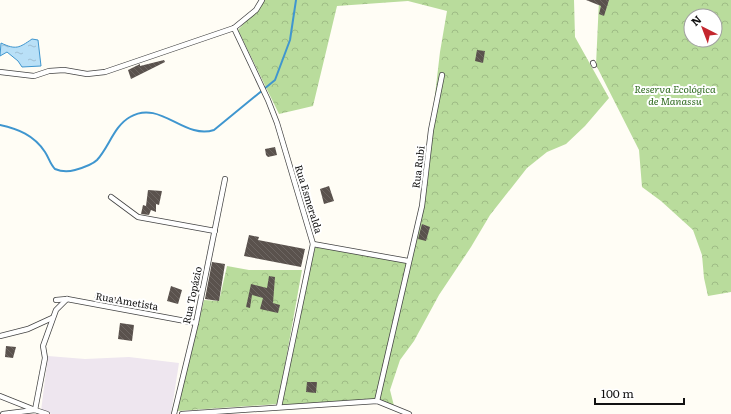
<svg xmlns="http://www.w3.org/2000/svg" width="731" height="414" viewBox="0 0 731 414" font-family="Literata,serif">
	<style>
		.industrial { fill: #eee6ef }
		.forest { fill: url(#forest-crowns); fill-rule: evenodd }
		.water { fill: url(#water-ripples); stroke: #3f96cf }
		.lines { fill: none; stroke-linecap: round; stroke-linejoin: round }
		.stream { stroke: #3f96cf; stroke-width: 2 }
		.building { fill: url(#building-back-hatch) }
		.street-casing { stroke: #444; stroke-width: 6 }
		.street { stroke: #fff; stroke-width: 4.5 }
		.labels { text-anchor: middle; stroke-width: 4; stroke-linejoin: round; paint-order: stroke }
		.park-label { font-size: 10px; font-style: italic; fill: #2f6b1f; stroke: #fff }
		.street-label { font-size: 10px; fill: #111; stroke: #fff }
	</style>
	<defs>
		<pattern id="forest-crowns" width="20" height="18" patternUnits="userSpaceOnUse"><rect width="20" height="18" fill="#b9dc9c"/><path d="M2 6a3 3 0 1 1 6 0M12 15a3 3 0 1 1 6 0" fill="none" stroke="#9ebc85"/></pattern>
		<pattern id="water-ripples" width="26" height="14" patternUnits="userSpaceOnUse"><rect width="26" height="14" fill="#b9e0f7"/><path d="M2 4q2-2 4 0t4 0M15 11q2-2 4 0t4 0" fill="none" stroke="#9ebfd3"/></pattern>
		<pattern id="building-back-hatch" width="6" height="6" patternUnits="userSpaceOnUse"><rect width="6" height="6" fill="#5a524d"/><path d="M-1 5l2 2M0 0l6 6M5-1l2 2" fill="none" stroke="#6d6662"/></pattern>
	</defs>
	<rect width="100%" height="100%" fill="#fffdf5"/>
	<path class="industrial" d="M48,356l37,3 44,-2 50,6 -8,51h-119l-11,-3z"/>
	<g class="forest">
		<path d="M262,0h312l1,37 34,61 -24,28 -19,18 -19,8 -20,16 -37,47 -19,32 -32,48 -25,46 -14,19 -10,30 4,16 -17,-5 -98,6 36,-160 93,14 14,-55 18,-154 7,-41 -39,-10 -71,5 -24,100 -34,8 -41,-84 18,-20z"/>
		<path d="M599,0h132v292l-23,4 -4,-18 -2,-23 -9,-25 -32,-29 -19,-14 -3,-37 -43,-85zM691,16h24v24h-24z"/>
		<path d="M227,266l22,4h53l-24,134 -101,7 27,-111 15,1z"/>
	</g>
	<path class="water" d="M32,39l6,1 3,26 -19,1 -4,-6 -11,-9 -7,4 1,-13c15,7 18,5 31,-4z"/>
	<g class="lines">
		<path class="stream" d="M0,125c18,4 34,10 45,27 4,6 5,12 10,17 7,3 13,3 20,1 7,-2 17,-5 22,-10 12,-13 17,-34 33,-43 30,-18 54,23 84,13l61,-50 15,-40 6,-40"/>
	</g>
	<g class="building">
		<path d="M586,0h23l-5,16 -5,-2 2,-8z"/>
		<path d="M477,50l8,1 -2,12 -8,-2z"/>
		<path d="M164,60l1,2 -34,17 -3,-9 12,-6v2z"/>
		<path d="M275,147l2,8 -9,2 -2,-2 -1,-6z"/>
		<path d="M329,186l5,15 -10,3 -4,-15z"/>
		<path d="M148,190l14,1 -3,14 -3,-1v8l-5,-2 -2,5 -8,-1 2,-9 3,1z"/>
		<path d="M422,224l8,3 -4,14 -8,-2z"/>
		<path d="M249,235l10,2 -1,3 47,9 -4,18 -57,-11z"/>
		<path d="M212,262l13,2 -6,37 -14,-2z"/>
		<path d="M269,276l6,1 -2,26 7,2 -2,8 -18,-4 3,-11 -11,-3 -2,13 -4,-1 5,-23 16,4z"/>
		<path d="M171,286l11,4 -4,14 -11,-3z"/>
		<path d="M96,293l12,4h8l-1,7 -21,-4z"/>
		<path d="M120,323l14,2 -2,16 -14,-2z"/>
		<path d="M6,346l10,1 -3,11 -8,-1z"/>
		<path d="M307,382h10l-1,11 -10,-1z"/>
	</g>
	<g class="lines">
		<g class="street-casing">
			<g id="street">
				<path d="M234,28l34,72 9,23 36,121 -34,163"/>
				<path d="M593,63l1,2"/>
				<path d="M0,72l34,4 15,-5 15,-1 23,4 18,-2 129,-44 22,-18 6,-10"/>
				<path d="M111,197l27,20 77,14"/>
				<path d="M313,244l95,17"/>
				<path d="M56,300l11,-1 129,24"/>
				<path d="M0,336l28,-7 24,-11"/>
				<path d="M0,396l35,14 10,-52 -2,-12 13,-36 11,-11"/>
				<path d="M377,401l45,-195 9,-76 11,-55"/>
				<path d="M3,414l32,-4 12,4"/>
				<path d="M174,414l22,-91 29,-144"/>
				<path d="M182,414l195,-13 32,13"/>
			</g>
		</g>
		<use href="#street" class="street"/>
	</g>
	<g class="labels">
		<g class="park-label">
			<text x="675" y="93">Reserva Ecológica<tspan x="675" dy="12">de Manassu</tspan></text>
		</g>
		<g class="street-label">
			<text transform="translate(418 167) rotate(-83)" y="4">Rua Rubi</text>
			<text transform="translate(309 199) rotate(73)" y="4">Rua Esmeralda</text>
			<text transform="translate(192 295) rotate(-78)" y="4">Rua Topázio</text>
			<text transform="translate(127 301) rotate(10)" y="4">Rua Ametista</text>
		</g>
	</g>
	<g transform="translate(703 28) rotate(318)"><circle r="19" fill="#ffffff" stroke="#a0a0a0"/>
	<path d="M0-3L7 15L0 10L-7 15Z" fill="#c4262e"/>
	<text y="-6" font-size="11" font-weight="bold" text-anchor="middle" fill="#111111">N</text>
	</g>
	<path d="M595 398v6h89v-6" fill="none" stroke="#111111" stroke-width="2"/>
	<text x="601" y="398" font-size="12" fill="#111111" stroke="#ffffff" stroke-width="3" paint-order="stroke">100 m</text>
</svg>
